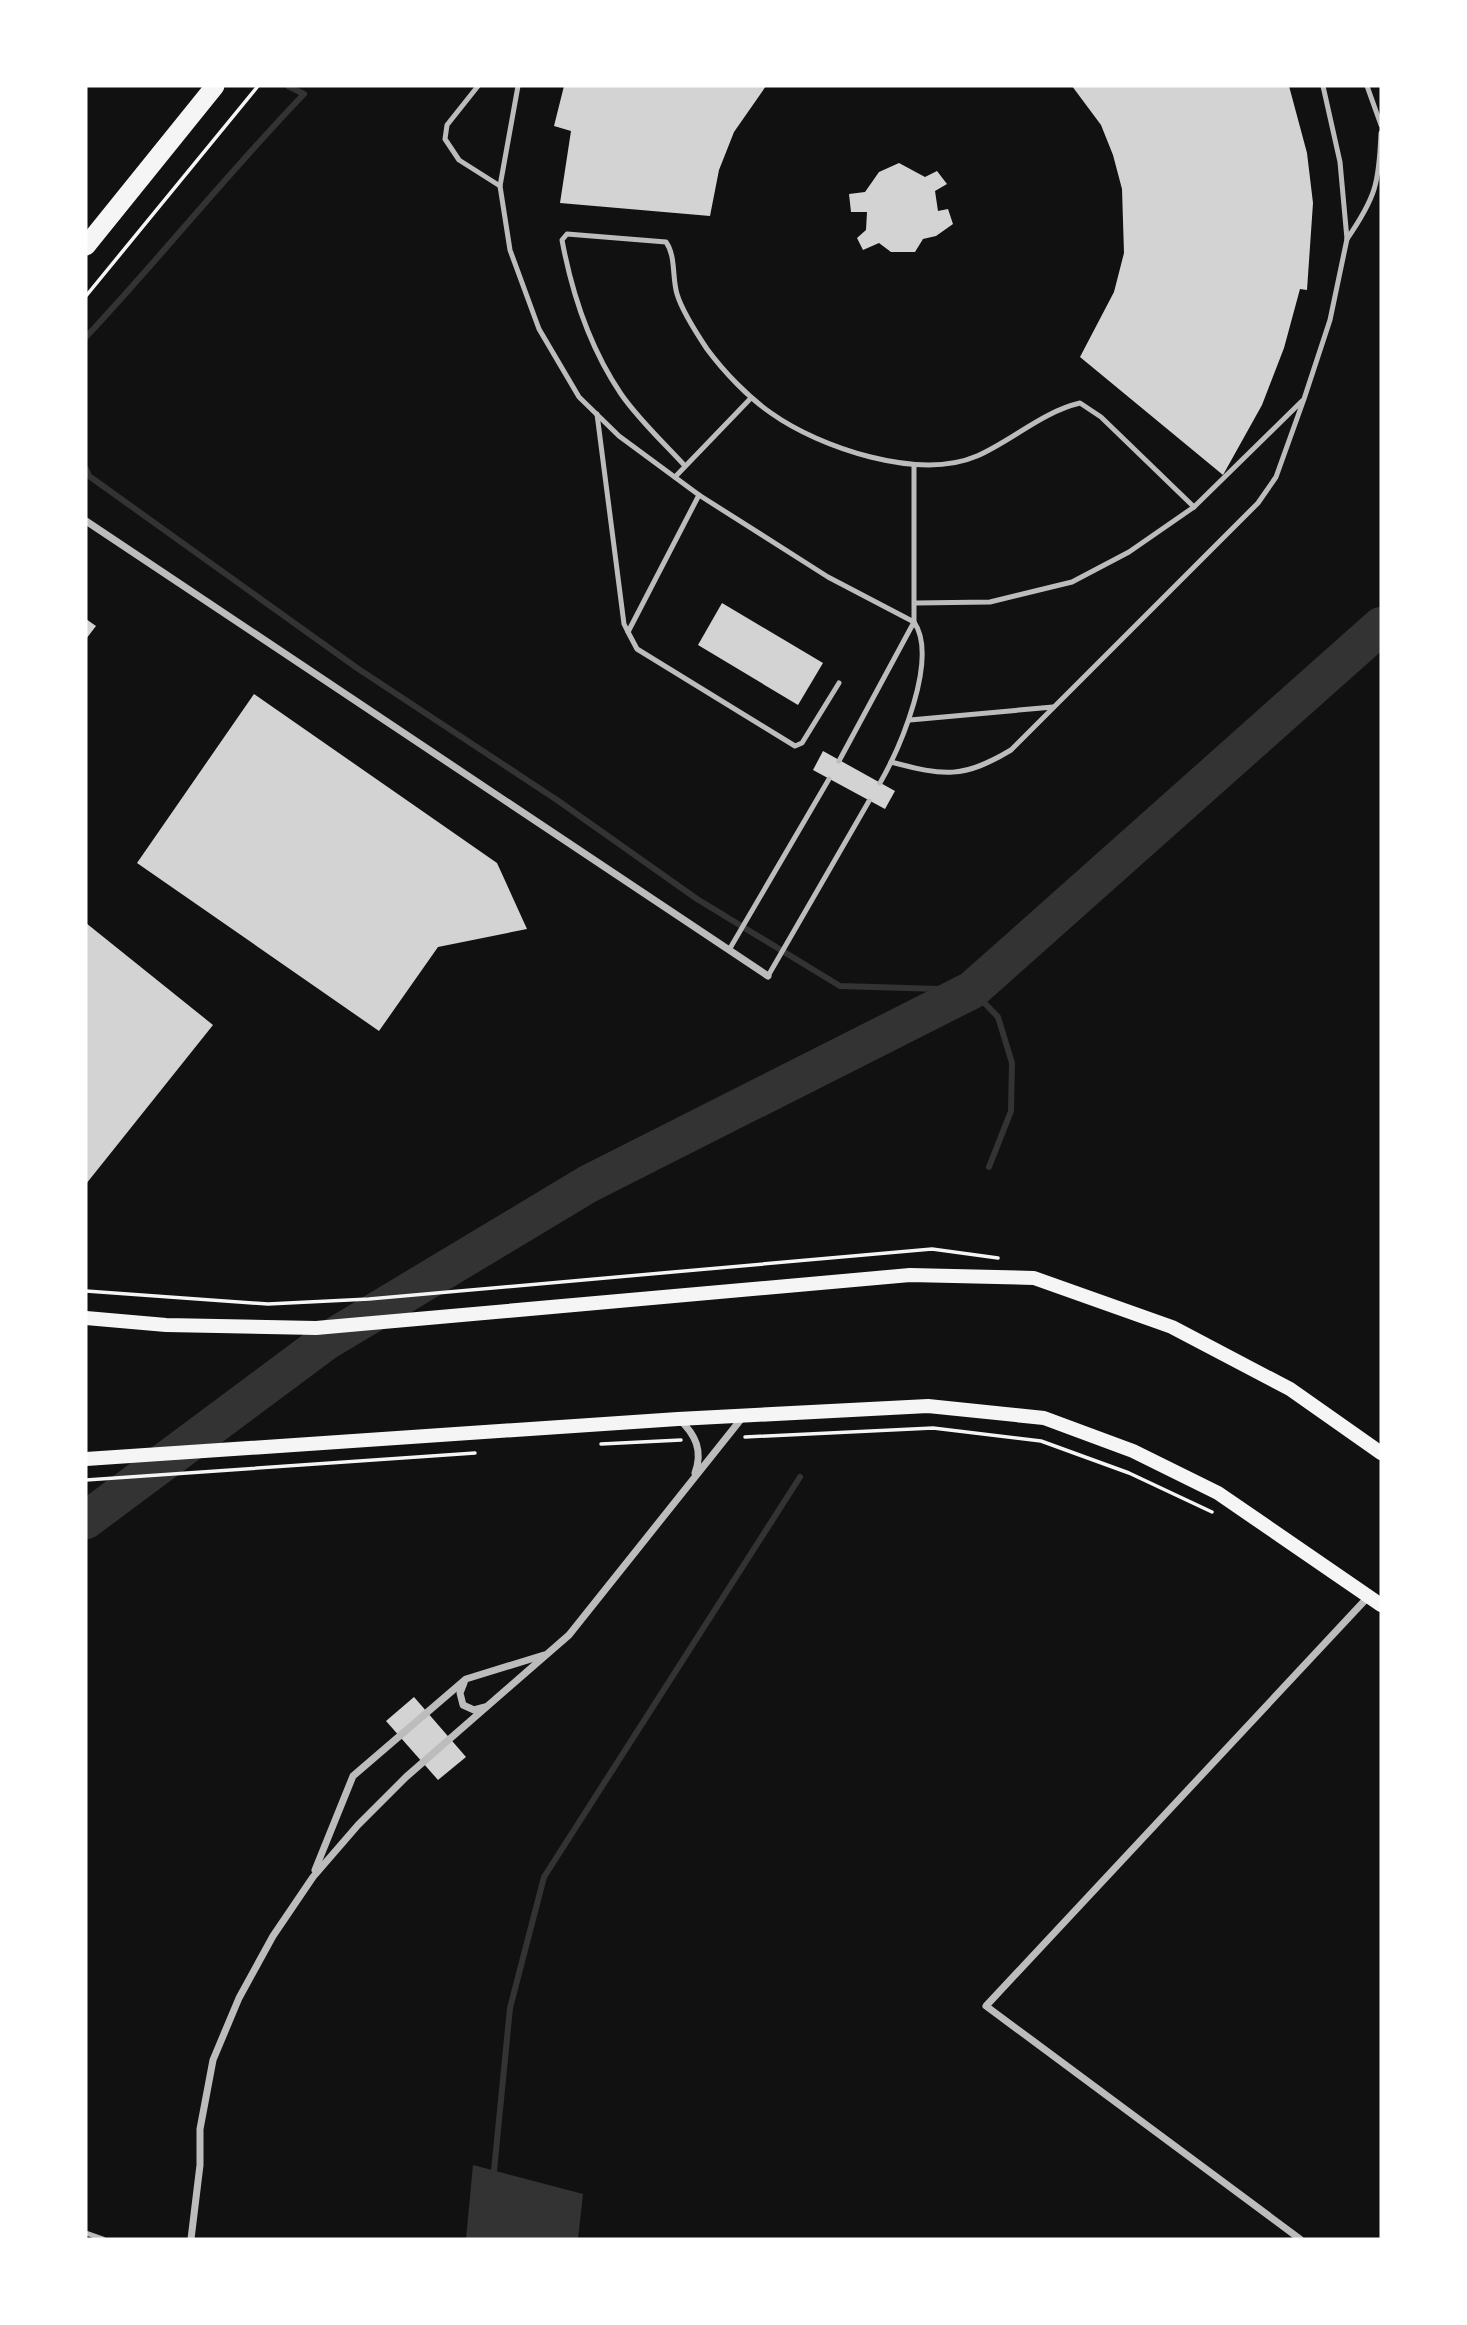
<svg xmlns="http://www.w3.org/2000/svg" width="1467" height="2325" viewBox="0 0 1467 2325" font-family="Helvetica,sans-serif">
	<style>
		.water { fill: #333 }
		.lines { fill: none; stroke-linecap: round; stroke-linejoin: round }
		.stream { stroke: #333; stroke-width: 6 }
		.river { stroke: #333; stroke-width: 38 }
		.building { fill: #d3d3d3 }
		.path { stroke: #f5f5f5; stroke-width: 3.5 }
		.service { stroke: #bcbcbc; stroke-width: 5 }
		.minor { stroke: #bcbcbc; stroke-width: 7 }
		.secondary { stroke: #f5f5f5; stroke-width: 14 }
		.trunk { stroke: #f5f5f5; stroke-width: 19 }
	</style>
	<rect width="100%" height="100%" fill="#111"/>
	<path class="water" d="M473,2165l110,29 -5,45h-112z"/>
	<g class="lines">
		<g class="stream">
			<path d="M86,337c74,-79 142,-164 218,-243l-16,-8"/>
			<path d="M86,469l3,7 268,192 200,132 140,99 143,87 132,4 26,27 14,46 -1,48 -22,56"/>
			<path d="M494,2171l16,-163 34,-131 256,-400"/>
		</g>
		<path class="river" d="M86,1520l239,-178 263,-158 384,-194 409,-364"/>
	</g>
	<g class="building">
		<path d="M564,86h202l-32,46 -15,38 -9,46 -150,-13 11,-72 -17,-5z"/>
		<path d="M1072,86h217l18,67 6,50 -6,87 -7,-1 -16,59 -22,57 -39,70 -143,-118 34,-65 10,-39 -2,-64 -9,-34 -12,-30z"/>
		<path d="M899,163l26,14 12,-6 10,13 -12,7 3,20 10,-2 5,15 -17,12 -13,3 -8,13h-24l-12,-9 -16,7 -6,-12 9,-8 1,-18h-16l-2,-18 16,-2 14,-20z"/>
		<path d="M722,603l101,60 -25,42 -100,-60z"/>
		<path d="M86,619l10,7 -10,13z"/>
		<path d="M254,694l243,169 30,66 -89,18 -59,84 -242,-168z"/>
		<path d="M823,751l72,40 -10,18 -72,-39z"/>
		<path d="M86,923l127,102 -127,159z"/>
		<path d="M414,1697l52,60 -28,23 -52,-59z"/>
	</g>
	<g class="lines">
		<g class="path">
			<path d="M86,296l172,-210"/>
			<path d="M86,1291l182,13 101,-5 563,-50 66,9"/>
			<path d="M745,1437l188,-9 108,13 88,32 83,39"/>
			<path d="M601,1444l80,-4"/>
			<path d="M86,1480l389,-27"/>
		</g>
		<g class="service">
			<path d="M478,86l-31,39 -2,14 14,21 41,26"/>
			<path d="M518,86l-18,100 10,64 29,79 40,68 40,39 80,59 129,82 86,45c25,36 -14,126 -34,161"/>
			<path d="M1367,86l14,39"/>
			<path d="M1347,239c29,-42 32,-56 34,-106"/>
			<path d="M597,414l27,210 4,8"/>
			<path d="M685,466c-21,-23 -46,-46 -64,-72 -31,-46 -49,-100 -59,-154l5,-6 99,8c10,14 6,36 11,52 5,17 20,40 30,55 17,23 41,48 64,64 49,35 148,68 206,43 36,-16 65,-44 103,-53l21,14 93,90"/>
			<path d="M675,477l76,-79"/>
			<path d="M699,495l-71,137 9,17 158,97 7,-3 37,-60"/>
			<path d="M916,603l74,-1 82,-20 57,-30 65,-45 108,-106"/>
			<path d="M910,720l143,-13"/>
			<path d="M839,761l75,-139v-156"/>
			<path d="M891,762c53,14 72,17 120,-12l247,-247 18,-26 28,-78 26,-79 17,-81 -7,-77 -17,-76"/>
			<path d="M729,950l100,-171"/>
			<path d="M768,976l101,-175"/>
			<path d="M86,2233l17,6"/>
		</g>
		<g class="minor">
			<path d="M86,521l682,455"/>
			<path d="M679,1419c17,16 24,32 16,54"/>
			<path d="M464,1683l-4,10 3,12 11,5 11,-3"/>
			<path d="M315,1870l38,-94 113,-97 78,-24"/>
			<path d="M191,2239l9,-74v-36l13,-69 26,-62 34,-62 40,-59 45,-52 48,-48 163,-142 173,-217"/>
			<path d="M1300,2239l-314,-233 382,-409"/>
		</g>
		<g class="secondary">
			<path d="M86,1318l80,7 150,3 594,-53 124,3 138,49 118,62 91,64"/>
			<path d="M86,1459l592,-40 250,-13 116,12 89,33 85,42 163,112"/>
		</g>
		<path class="trunk" d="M86,246l129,-160"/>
	</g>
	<rect width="1467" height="2325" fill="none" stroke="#ffffff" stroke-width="175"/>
</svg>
